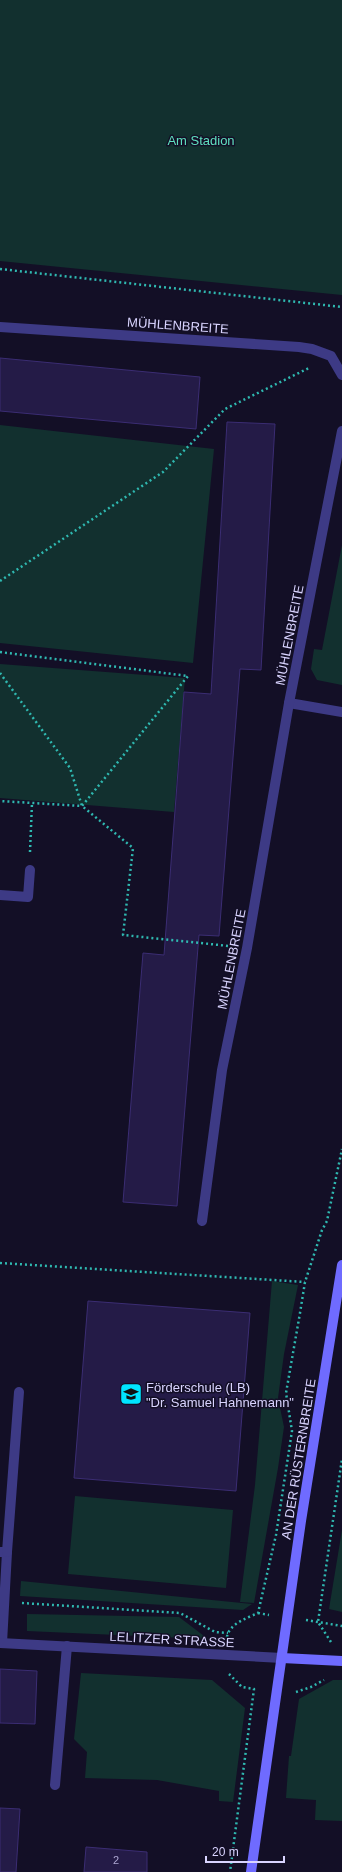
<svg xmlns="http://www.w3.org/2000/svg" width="342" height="1872" viewBox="0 0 342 1872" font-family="Helvetica,sans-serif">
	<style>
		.green { fill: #12302f }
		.building { fill: #241b47; stroke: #3b2d73 }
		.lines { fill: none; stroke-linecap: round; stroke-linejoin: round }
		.path { stroke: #2fb8b0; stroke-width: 2.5; stroke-dasharray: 2 3; stroke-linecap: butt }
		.lane { stroke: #3d3a85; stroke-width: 10 }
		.street { stroke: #3d3a85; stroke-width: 10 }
		.secondary { stroke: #6f6bff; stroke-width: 10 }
		.labels { text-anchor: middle; stroke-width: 3; stroke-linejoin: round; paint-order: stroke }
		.number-label { font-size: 11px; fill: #aca6d1 }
		.park-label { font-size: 13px; fill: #5fe0c0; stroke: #130f26 }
		.street-label { font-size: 13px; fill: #d9d4ff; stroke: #130f26 }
		.poi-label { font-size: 13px; fill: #d9d4ff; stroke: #130f26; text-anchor: start }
	</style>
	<rect width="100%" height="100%" fill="#130f26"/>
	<g class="green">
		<path d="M0,0h342v295l-342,-34z"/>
		<path d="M0,425l214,24 -21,214 -193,-20z"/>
		<path d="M342,545v140l-25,-5 -6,-11 3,-20 8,1z"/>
		<path d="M0,664l185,14 -11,134 -174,-14z"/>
		<path d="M272,1281l26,4 -14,69 -6,44 6,29 -6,41 -24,135 -14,-1 15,-117z"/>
		<path d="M75,1496l158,14 -7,78 -158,-14z"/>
		<path d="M342,1530v82l-13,-3z"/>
		<path d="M21,1581l231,23 -9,6 -223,-14z"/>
		<path d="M27,1614l152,3 29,22 -181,-8z"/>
		<path d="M81,1673l131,7 33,28 -12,94 -14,-1v-10l-62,-11 -72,-2 2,-26 -13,-13z"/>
		<path d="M333,1680h9v141l-27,-1 1,-20 -30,-2 3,-42h2l8,-57z"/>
	</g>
	<g class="building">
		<path d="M0,358l200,19 -4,52 -196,-18z"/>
		<path d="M227,422l48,2 -14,246 -21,-1 -21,267 -20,-1 -22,271 -54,-4 20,-249 21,2 20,-263 27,2z"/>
		<path d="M88,1301l162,12 -14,178 -162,-13z"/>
		<path d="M0,1669l37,2 -2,53 -35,-1z"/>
		<path d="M0,1808l20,1 -4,63h-16z"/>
		<path d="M86,1847l61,5v20h-63z"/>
	</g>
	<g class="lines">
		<g class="path">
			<path d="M0,269l342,38"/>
			<path d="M0,581l163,-109 62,-63 84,-41"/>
			<path d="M0,652l188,24 -106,130 -82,-5"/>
			<path d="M0,673l70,95 12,38 51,42 -10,87 106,11"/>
			<path d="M30,852l2,-49"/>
			<path d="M0,1263l305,19"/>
			<path d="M22,1603l158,10 35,19 13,1"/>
			<path d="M258,1613l11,2"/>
			<path d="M306,1620l36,6"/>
			<path d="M227,1637c2,-13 20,-19 31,-24l18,-78 16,-104 -6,-38 14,-80 5,-31 17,-52 5,-9 15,-72"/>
			<path d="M331,1642l-13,-20 24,-163"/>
			<path d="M229,1674l13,13 12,2 -24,183"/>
			<path d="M296,1692l15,-5 13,-7"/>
		</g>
		<g class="lane">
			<path d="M0,1552h7l-5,91"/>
			<path d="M7,1552l12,-160"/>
			<path d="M55,1785l12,-139"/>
		</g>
		<g class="street">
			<path d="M0,327l299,20 13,2 19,7 11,19"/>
			<path d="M289,703l53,9"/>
			<path d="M0,895l28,2 2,-27"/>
			<path d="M202,1221l20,-151 25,-122 42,-245 53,-272"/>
			<path d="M0,1643l282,15"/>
		</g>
		<g class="secondary">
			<path d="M282,1658l60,3"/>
			<path d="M251,1872l50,-351 41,-256"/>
		</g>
	</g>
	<defs>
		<g id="school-square" transform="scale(1.15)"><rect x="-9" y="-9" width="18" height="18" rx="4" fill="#00e5ff" stroke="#130f26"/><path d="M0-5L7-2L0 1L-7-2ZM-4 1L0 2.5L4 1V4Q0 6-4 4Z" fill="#111"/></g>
	</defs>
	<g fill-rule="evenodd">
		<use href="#school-square" x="131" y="1394"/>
	</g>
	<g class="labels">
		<g class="number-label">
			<text x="116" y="1864">2</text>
		</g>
		<g class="park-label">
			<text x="201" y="145">Am Stadion</text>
		</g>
		<g class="street-label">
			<text transform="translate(178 325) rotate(4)" y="5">MÜHLENBREITE</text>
			<text transform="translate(289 635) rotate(-79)" y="5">MÜHLENBREITE</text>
			<text transform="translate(231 959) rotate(-79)" y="5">MÜHLENBREITE</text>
			<text transform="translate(298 1459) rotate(-81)" y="5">AN DER RÜSTERNBREITE</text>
			<text transform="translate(172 1639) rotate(3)" y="5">LELITZER STRASSE</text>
		</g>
		<g class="poi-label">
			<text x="146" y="1392">Förderschule (LB)<tspan x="146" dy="15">"Dr. Samuel Hahnemann"</tspan></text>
		</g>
	</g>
	<path d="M206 1856v6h78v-6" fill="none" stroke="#d9d4ff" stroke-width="2"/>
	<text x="212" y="1856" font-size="12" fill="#d9d4ff" stroke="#130f26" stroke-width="3" paint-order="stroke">20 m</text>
</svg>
